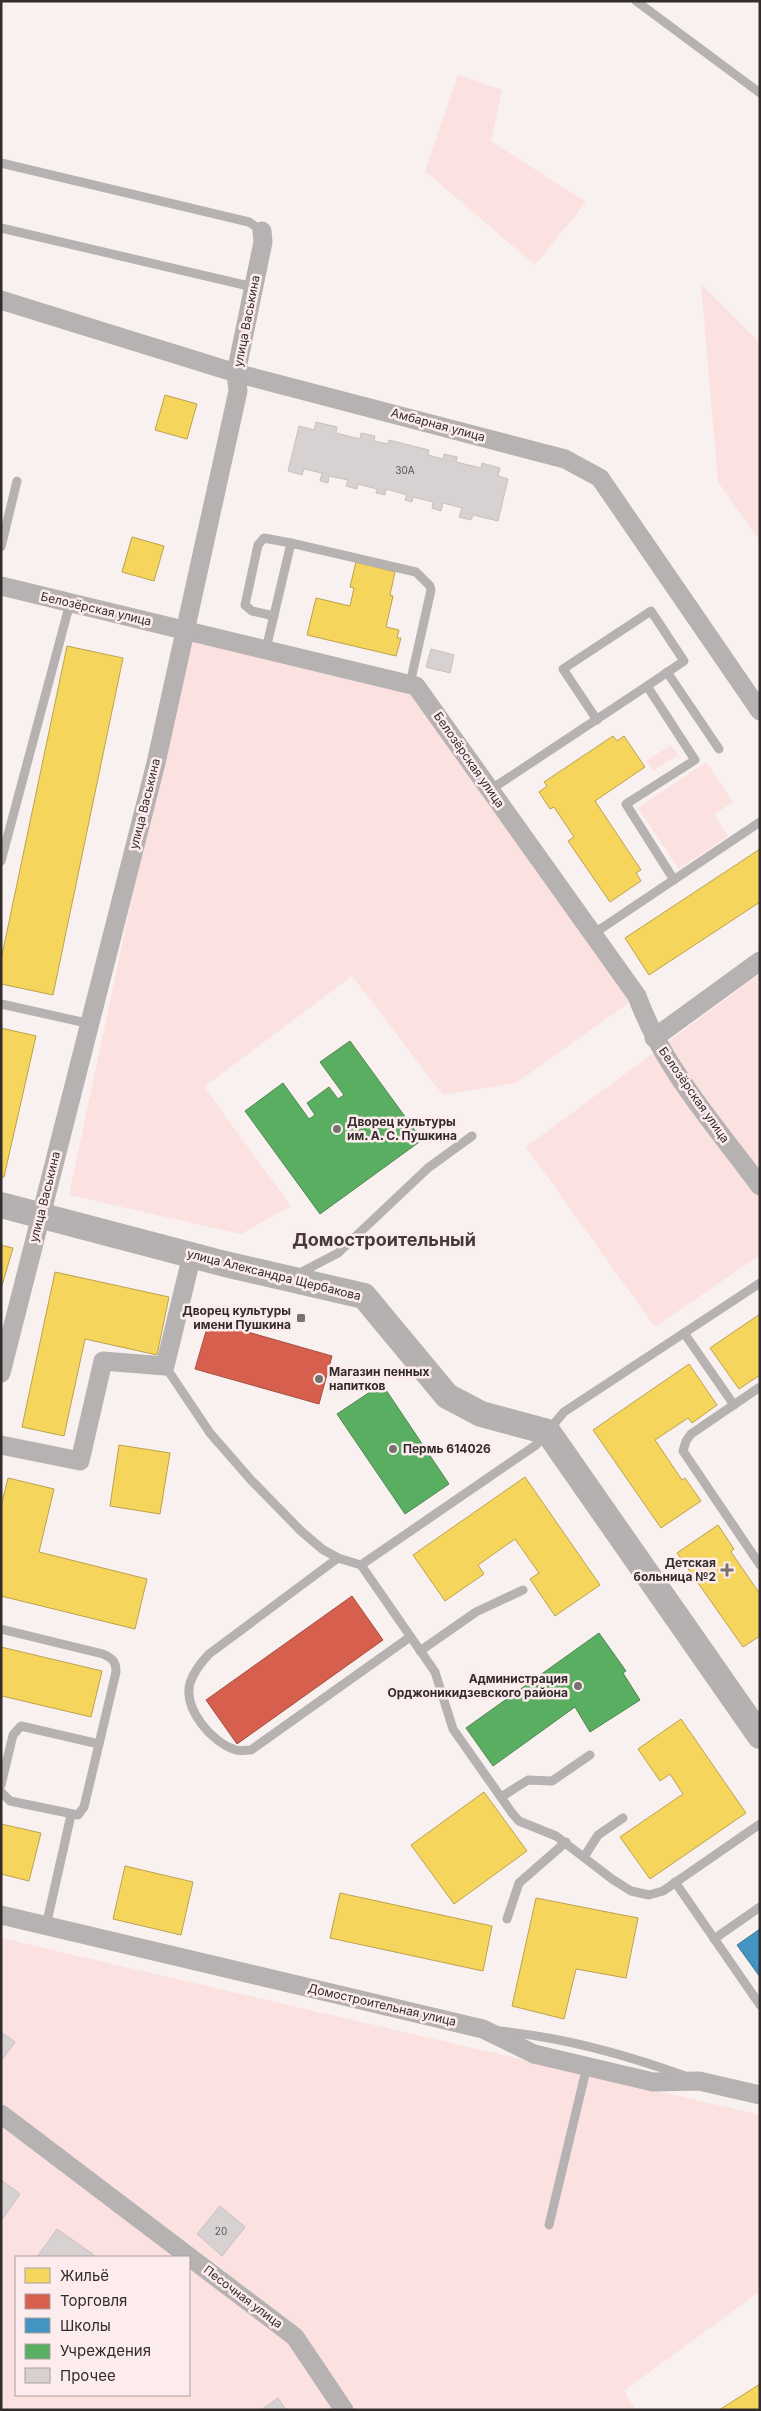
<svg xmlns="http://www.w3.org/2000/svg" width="761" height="2411" viewBox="0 0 761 2411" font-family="Inter,sans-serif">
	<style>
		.green { fill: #fce1e1; fill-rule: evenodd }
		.homes { fill: #f6d55c; stroke: #bca24e }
		.shops { fill: #d6604d; stroke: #a55043 }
		.schools { fill: #4393c3; stroke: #3e7496 }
		.public { fill: #5aae61; stroke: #4e8751 }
		.building { fill: #d8d1d1; stroke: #c8c1c1 }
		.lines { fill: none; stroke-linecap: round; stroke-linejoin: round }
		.lane { stroke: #b7b2b2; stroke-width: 9 }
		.street { stroke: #b7b2b2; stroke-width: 19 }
		.secondary { stroke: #b6b1b1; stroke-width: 26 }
		.poi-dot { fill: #787171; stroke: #fdeced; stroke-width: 2 }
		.labels { text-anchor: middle; stroke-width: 5; stroke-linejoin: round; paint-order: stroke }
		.number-label { font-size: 10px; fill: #5c5556 }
		.street-label { font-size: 12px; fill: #332c2d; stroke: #fdeced }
		.poi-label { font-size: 12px; font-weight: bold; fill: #332c2d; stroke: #fdeced; text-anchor: start }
		.district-label { font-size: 18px; font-weight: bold; fill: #453939; stroke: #fdeced }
	</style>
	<rect width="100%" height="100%" fill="#f9f0f0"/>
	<g class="green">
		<path d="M458,75l44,15 -11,51 95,61 -51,63 -110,-94z"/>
		<path d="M701,284l59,59v198l-42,-59z"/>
		<path d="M188,633l217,52 229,314 -118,84 -73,12 -91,-119 -148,111 87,119 -50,28 -172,-39z"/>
		<path d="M671,745l7,10 -25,16 -7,-10z"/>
		<path d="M706,762l27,40 -19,13 14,21 -49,33 -41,-61z"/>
		<path d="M760,974v281l-105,72 -129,-180z"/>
		<path d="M1,1938l759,177v176l-136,100 12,19h-635zM16,2257h173v138h-173z"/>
	</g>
	<g class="homes">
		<path d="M165,395l32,9 -10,35 -32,-9z"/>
		<path d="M132,537l32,9 -10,35 -32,-9z"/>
		<path d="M356,562l39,10 -5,23 3,1 -7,31 13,3 -2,8h4l-5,18 -89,-21 9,-37 34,8 4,-18 -4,-1z"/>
		<path d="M67,646l56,12 -70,337 -52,-11v-24z"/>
		<path d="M613,736l4,5 7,-5 21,31 -50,34 46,69 -5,3 5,8 -31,21 -42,-61 6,-4 -20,-30 -4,2 -11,-17 8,-6 -3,-4z"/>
		<path d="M760,849v53l-111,73 -24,-37z"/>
		<path d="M1,1028l35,8 -32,141h-3z"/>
		<path d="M1,1245l12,3 -12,41z"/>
		<path d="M55,1272l114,25 -12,58 -72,-16 -21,97 -42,-9z"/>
		<path d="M760,1314v61l-21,14 -29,-41z"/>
		<path d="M689,1364l28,41 -25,18 -4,-5 -33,22 27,40 3,-2 16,23 -40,27 -68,-98z"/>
		<path d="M119,1445l51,8 -10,61 -50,-8z"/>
		<path d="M525,1477l75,108 -45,31 -25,-37 9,-6 -24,-34 -37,26 6,9 -39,27 -32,-46z"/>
		<path d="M8,1478l46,11 -15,63 108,27 -12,50 -134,-33v-89z"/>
		<path d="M718,1525l16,24 -3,3 29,42v42l-17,11 -66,-94z"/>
		<path d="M1,1647l101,24 -11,46 -89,-21 -1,3z"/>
		<path d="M681,1719l65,94 -96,66 -30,-42 63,-43 -13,-20 -10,7 -22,-32z"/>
		<path d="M484,1792l43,59 -73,53 -43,-59z"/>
		<path d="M1,1824l40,9 -12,48 -28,-7z"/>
		<path d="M125,1866l68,16 -12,53 -68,-16z"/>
		<path d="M340,1893l152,33 -9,45 -153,-33z"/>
		<path d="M536,1898l102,20 -12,60 -50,-9 -12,50 -52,-13z"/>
		<path d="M760,2384v26h-41z"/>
	</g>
	<g class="shops">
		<path d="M209,1321l123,35 -13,48 -124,-35z"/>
		<path d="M352,1596l31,44 -146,104 -31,-44z"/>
	</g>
	<path class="schools" d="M760,1929v48l-23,-32z"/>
	<g class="public">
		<path d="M350,1041l72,99 -102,74 -75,-103 38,-28 26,36 6,-4 -8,-12 22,-16 9,12 6,-4 -24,-33z"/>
		<path d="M382,1384l67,100 -44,30 -68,-100z"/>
		<path d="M599,1633l27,38 -3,2 17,27 -50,32 -15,-25 -82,59 -27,-38z"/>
	</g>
	<g class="building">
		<path d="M316,422l21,5 -1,6 24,6 1,-6 14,3 -1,5 14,3 1,-4 40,10 -1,5 15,4 1,-5 13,3 -1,5 25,6 1,-5 18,5 -2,8 10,3 -10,42 -25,-6 -2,5 -12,-3 3,-9 -19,-5 -2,8 -9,-3 1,-6 -20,-5 -1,5 -7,-2 2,-5 -21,-6 -1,6 -9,-2 1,-4 -19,-5 -1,5 -11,-3 2,-6 -19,-4 -1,7 -8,-2 2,-8 -18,-4 -2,6 -14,-4 11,-45 15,4z"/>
		<path d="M431,649l23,6 -4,18 -24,-6z"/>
		<path d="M1,2032l14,10 -14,19z"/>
		<path d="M1,2180l19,14 -19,27z"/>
		<path d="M220,2206l25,21 -23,29 -25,-22z"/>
		<path d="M57,2229l37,26 -2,2h-55z"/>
		<path d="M278,2398l8,12h-25z"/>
	</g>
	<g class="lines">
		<g class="lane">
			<path d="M636,1l124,92"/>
			<path d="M1,163l248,59 13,9"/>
			<path d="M1,228l252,59"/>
			<path d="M1,547l16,-66"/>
			<path d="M274,616l-22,-5 -7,-6 13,-60 6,-7 27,5"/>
			<path d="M266,649l25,-106 125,29 14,14 1,4 -21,94"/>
			<path d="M667,672l52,77"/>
			<path d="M597,720l-34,-51 88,-58 33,50 -37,25"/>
			<path d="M490,790l157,-104 48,74 -69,44 48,76"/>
			<path d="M1,861l69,-258"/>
			<path d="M593,934l167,-112"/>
			<path d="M1,1004l90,20"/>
			<path d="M296,1275l42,-22 90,-85 44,-32"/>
			<path d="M760,1283l-196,129 -28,33 -175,120 74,107 18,57 59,84 7,8 37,15 56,43 19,12 18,4 14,-4 97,-67"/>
			<path d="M684,1333l50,72"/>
			<path d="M165,1366l45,67 41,47 50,51 21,18 16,9 23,7"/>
			<path d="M760,1387l-69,47 -5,7 -3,10 77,114"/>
			<path d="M338,1558l-129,96c-8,9 -15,17 -19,29 -7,26 22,60 46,67 4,1 10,0 15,0l159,-113"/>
			<path d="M1,1629l102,25c9,4 13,7 13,18l-17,72"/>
			<path d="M420,1651l56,-39 47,-22"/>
			<path d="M1,1785l12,-50 8,-9 78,18 -15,63 -6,8 -68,-14 -9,-9"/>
			<path d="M501,1797l27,-17 24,1 38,-26"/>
			<path d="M584,1857l14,-22 25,-17"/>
			<path d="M675,1882l85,123"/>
			<path d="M507,1919l12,-36 47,-41"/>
			<path d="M46,1926l25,-111"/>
			<path d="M714,1939l46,-32"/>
			<path d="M499,2031c64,6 125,23 186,45"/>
			<path d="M549,2225l38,-159"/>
		</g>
		<g class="street">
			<path d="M1,300l235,73 329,86 35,19 160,233"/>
			<path d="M1,586l415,100 221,310c26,72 78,129 123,190"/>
			<path d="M654,1038l106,-77"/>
			<path d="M1,1373l155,-610 82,-372 -2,-18 27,-131 -1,-11"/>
			<path d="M1,1445l79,16 23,-100 62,5 27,-111"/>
			<path d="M1,1915l482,114 51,25 119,28 46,-1 61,14"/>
			<path d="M1,2114l294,223 49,73"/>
		</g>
		<path class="secondary" d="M1,1205l224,59 139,32 83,100 34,18 67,18 212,304"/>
	</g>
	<g class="poi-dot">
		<circle cx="337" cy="1129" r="5"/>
		<rect x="296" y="1313" width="10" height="10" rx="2.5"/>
		<circle cx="319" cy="1379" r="5"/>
		<circle cx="393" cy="1449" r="5"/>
		<path d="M724.5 1562.5h5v5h5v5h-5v5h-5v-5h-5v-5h5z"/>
		<circle cx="578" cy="1686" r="5"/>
	</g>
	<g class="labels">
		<g class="number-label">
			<text x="405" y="474">30А</text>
			<text x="221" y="2235">20</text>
		</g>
		<g class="street-label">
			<text transform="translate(247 321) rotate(-79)" y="4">улица Васькина</text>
			<text transform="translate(438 425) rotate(15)" y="4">Амбарная улица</text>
			<text transform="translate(96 609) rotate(13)" y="4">Белозёрская улица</text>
			<text transform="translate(469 760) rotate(55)" y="4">Белозёрская улица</text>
			<text transform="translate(145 804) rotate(-76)" y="4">улица Васькина</text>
			<text transform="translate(694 1095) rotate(55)" y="4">Белозёрская улица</text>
			<text transform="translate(45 1197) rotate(-76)" y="4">улица Васькина</text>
			<text transform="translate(274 1275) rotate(14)" y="4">улица Александра Щербакова</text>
			<text transform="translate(382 2005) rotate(13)" y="4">Домостроительная улица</text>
			<text transform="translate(243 2297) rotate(37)" y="4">Песочная улица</text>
		</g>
		<g class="poi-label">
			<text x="347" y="1126">Дворец культуры<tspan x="347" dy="14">им. А. С. Пушкина</tspan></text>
			<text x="291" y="1315" text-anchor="end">Дворец культуры<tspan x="291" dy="14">имени Пушкина</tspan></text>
			<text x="329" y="1376">Магазин пенных<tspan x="329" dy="14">напитков</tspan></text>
			<text x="403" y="1453">Пермь 614026</text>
			<text x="716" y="1567" text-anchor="end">Детская<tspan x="716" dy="14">больница №2</tspan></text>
			<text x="568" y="1683" text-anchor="end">Администрация<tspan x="568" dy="14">Орджоникидзевского района</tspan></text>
		</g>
		<g class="district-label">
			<text x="384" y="1246">Домостроительный</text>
		</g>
	</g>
	<rect width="761" height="2411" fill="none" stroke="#332c2d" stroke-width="5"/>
	<rect x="15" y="2256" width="175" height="140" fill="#fdeced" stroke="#ac9fa0"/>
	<rect x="25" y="2268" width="25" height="15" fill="#f6d55c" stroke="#ac9fa0"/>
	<text x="60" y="2281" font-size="15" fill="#332c2d">Жильё</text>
	<rect x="25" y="2294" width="25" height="15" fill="#d6604d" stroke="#ac9fa0"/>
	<text x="60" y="2306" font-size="15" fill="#332c2d">Торговля</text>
	<rect x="25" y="2318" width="25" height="15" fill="#4393c3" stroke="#ac9fa0"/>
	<text x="60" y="2331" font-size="15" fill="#332c2d">Школы</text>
	<rect x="25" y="2344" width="25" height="15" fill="#5aae61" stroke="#ac9fa0"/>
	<text x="60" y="2356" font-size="15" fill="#332c2d">Учреждения</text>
	<rect x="25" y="2368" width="25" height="15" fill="#d8d1d1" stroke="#ac9fa0"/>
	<text x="60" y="2381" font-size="15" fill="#332c2d">Прочее</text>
</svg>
